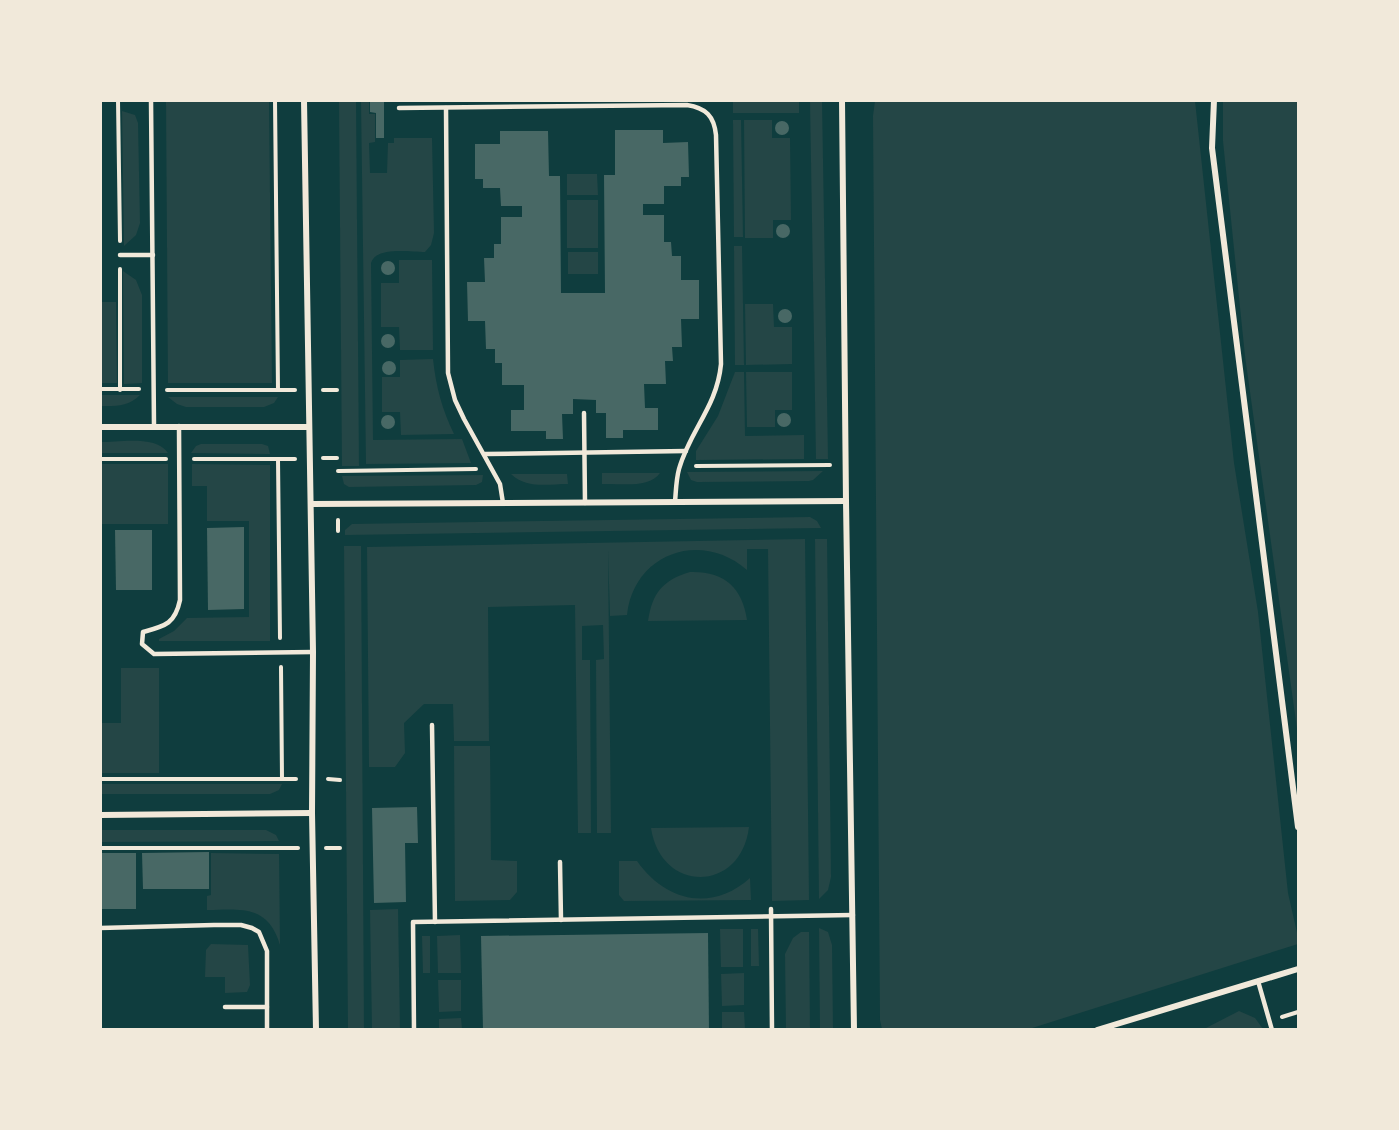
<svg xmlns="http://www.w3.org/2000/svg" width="1399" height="1130" viewBox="0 0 1399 1130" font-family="'IBM Plex Sans',sans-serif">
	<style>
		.green { fill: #244646 }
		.building { fill: #486865 }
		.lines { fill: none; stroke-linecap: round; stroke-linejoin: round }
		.path { stroke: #f1e9da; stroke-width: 4 }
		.service { stroke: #f1e9da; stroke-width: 4.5 }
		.minor { stroke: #f1e9da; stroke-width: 6 }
	</style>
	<rect width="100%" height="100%" fill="#0f3d3e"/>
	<g class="green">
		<path d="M166,101h103l3,282h-104z"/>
		<path d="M339,101h17l3,365h-17z"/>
		<path d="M361,101h8v13h6v28l-6,1 1,30h17l1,-30h6v-5h38l2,95 -3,12 -6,7c-15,0 -49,-6 -54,11l2,177 89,-1 9,24 -105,1z"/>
		<rect x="733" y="101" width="66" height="12"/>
		<path d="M810,101h12l6,358h-12z"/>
		<path d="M875,101h320l39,362 24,149 30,281 10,44v7l-269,85h-147l-2,-9 -7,-904z"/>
		<path d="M1223,101h75v635l-53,-380 -22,-215z"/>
		<path d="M122,111l13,4 3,8 2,100 -4,12 -12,11z"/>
		<path d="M733,120h8l2,117h-9z"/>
		<path d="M744,120h28v18h18l1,82h-18v18h-28z"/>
		<path d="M567,174h30l1,21h-31z"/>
		<rect x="567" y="200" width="31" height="48"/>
		<path d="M734,246h8l2,119h-9z"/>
		<rect x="568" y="252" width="30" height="22"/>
		<path d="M399,260h33l1,90h-33l-1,-23h-18v-44h18z"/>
		<path d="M123,271l13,9 6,15v88l-18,1z"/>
		<path d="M101,302h15l1,81h-16z"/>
		<path d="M745,304h28l1,23h18v37l-46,1z"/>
		<path d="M433,359c3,28 9,50 21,75l-53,1 -1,-23h-18v-35h18v-17z"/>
		<path d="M735,372h9l1,64 59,-1v24l-108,1v-9l22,-35z"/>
		<path d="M746,372h46v38h-17v17h-28z"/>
		<path d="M101,395h39c-12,12 -24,11 -39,11z"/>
		<path d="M168,397h110l-4,6 -10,4h-78l-9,-3z"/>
		<path d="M100,442c19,0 57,-7 68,11h-67z"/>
		<path d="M201,444h61l6,2 2,8 -79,-1 5,-7z"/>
		<rect x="101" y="464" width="67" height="60"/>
		<path d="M192,464l78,1v176h-111v-2l15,-8 13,-13 62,-1v-96h-42v-35h-15z"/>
		<path d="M823,471l-10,9 -4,1 -112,1 -6,-2 -4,-8z"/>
		<path d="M602,473h58c-11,16 -40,10 -58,11z"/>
		<path d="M511,474h56l1,10c-20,0 -42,5 -57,-10z"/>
		<path d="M483,475l-1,7 -6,3 -127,2 -5,-3 -2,-8z"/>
		<path d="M810,517l7,4 4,7 -476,7v-5l7,-6z"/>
		<path d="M805,539l4,361 -37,1 -4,-352h-21v21c-46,-40 -113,-17 -120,45l-17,1 -2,-66 3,283h-14l-1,-173 8,-1 -1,-34 -21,1v34h8l1,173h-13l-3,-228 -87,2 1,134h-35l-1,-37h-29l-20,19 1,30 -10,14h-26l-2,-220z"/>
		<path d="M815,539h12l4,338 -3,13 -9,9z"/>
		<path d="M344,546h17l3,484 -16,-1z"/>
		<path d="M690,572c34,-1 52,15 57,48l-99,1c4,-28 15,-41 42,-49z"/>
		<path d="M121,668h38v105h-58v-50h20z"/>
		<path d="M454,746h36l1,114 26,1v31l-7,8 -55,1z"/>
		<path d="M101,784h181l-3,6 -9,4h-169z"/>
		<path d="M749,827c-8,66 -88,67 -98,1z"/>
		<path d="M101,830h165l10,5 3,6 -178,1z"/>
		<path d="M211,853l68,1 1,91c-12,-40 -38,-36 -73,-35v-14l4,-1z"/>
		<path d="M619,861h18c29,41 75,51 113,17l1,22 -127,1 -5,-6z"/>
		<path d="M398,909l2,120h-28l-2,-119z"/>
		<path d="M819,928l9,4 4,13 1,84h-13z"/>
		<path d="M720,929h23v38h-22z"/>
		<path d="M751,929h7l1,37h-8z"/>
		<path d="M801,932h8l1,97h-24l-1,-75 8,-16z"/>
		<path d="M460,935l1,38h-23l-1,-37z"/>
		<path d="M422,936h8v37h-7z"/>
		<path d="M211,944l37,1 2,40 -3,7 -22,1v-16h-20l1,-27z"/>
		<path d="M744,973v32l-22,1 -1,-32z"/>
		<path d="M438,980h23v31l-22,1z"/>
		<path d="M1239,1011l16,7 8,11h-59z"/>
		<path d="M722,1012h22l1,17h-23z"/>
		<path d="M461,1018l1,11h-23v-10z"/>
	</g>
	<g class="building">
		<path d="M370,101h14v37h-8v-25l-6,-1z"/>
		<circle cx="782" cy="128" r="7"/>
		<path d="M615,130h48v13l25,-1 1,35h-8v9h-17v18h-21v11h21v27h7l1,14h9v24h18v39h-18l1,28h-10l1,14h-8l1,23h-22l1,24h13v22h-35v8h-17v-25h-10v-13l-23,-1v15h-11l1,25h-17v-8h-35v-21h13v-25h-22v-22h-7v-14h-9l-1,-28h-17l-1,-39h18l-1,-24h10v-14h7v-27h21v-11h-21l-1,-18h-17v-9h-8v-35h25v-13h48l1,45h11l1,117h44l-1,-118h11z"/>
		<circle cx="783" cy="231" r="7"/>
		<circle cx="388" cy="268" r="7"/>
		<circle cx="785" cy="316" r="7"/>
		<circle cx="388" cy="341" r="7"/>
		<circle cx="389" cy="368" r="7"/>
		<circle cx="784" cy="420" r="7"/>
		<circle cx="388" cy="422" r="7"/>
		<path d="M244,527v82l-36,1 -1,-82z"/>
		<path d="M115,530h37v60h-36z"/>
		<path d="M417,807l1,36h-13l1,59 -32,1 -2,-95z"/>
		<path d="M209,852v37h-66l-1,-36z"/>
		<rect x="100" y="853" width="36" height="56"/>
		<path d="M708,933l1,97h-226l-2,-94z"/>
	</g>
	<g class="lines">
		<g class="path">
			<path d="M118,100l2,141"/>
			<path d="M275,100l3,290"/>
			<path d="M100,389h39"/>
			<path d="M120,390v-121"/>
			<path d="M167,390h128"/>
			<path d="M323,390h14"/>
			<path d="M323,458h14"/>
			<path d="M100,459h66"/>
			<path d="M194,459h101"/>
			<path d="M278,459l2,179"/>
			<path d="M696,466l134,-1"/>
			<path d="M338,471l138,-2"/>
			<path d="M338,520v11"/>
			<path d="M100,779h182l-1,-112"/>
			<path d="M282,779h14"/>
			<path d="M328,779l12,1"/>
			<path d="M100,848h198"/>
			<path d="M326,848h14"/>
			<path d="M1282,1017l16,-5"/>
		</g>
		<g class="service">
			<path d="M151,100l3,326"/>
			<path d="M399,108l288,-3c19,3 27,11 29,30l5,229c-4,43 -31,66 -42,105 -3,11 -3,22 -4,33"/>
			<path d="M446,108l2,265 7,27 9,19 36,65 3,19"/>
			<path d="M120,255h33"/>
			<path d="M584,413l1,90"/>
			<path d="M179,426l1,174c-5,24 -15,26 -37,32l-1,12 12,10 159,-2"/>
			<path d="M485,454l201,-3"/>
			<path d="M432,725l3,197"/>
			<path d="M560,862l1,58"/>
			<path d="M771,909l1,121"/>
			<path d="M100,928l114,-3h27l11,3 7,4 8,19v79"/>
			<path d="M1258,981l14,49"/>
			<path d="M225,1007h42"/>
			<path d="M414,1030l-1,-108 440,-7"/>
		</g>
		<g class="minor">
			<path d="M304,100l9,552 -1,161 4,217"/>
			<path d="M842,100l4,401 8,529"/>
			<path d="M1214,100l-2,48 86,679"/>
			<path d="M100,427h209"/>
			<path d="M311,504l535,-3"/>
			<path d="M100,815l212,-2"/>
			<path d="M1097,1030l201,-61"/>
		</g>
	</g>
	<rect width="1399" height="1130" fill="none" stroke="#f1e9da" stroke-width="204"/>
</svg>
